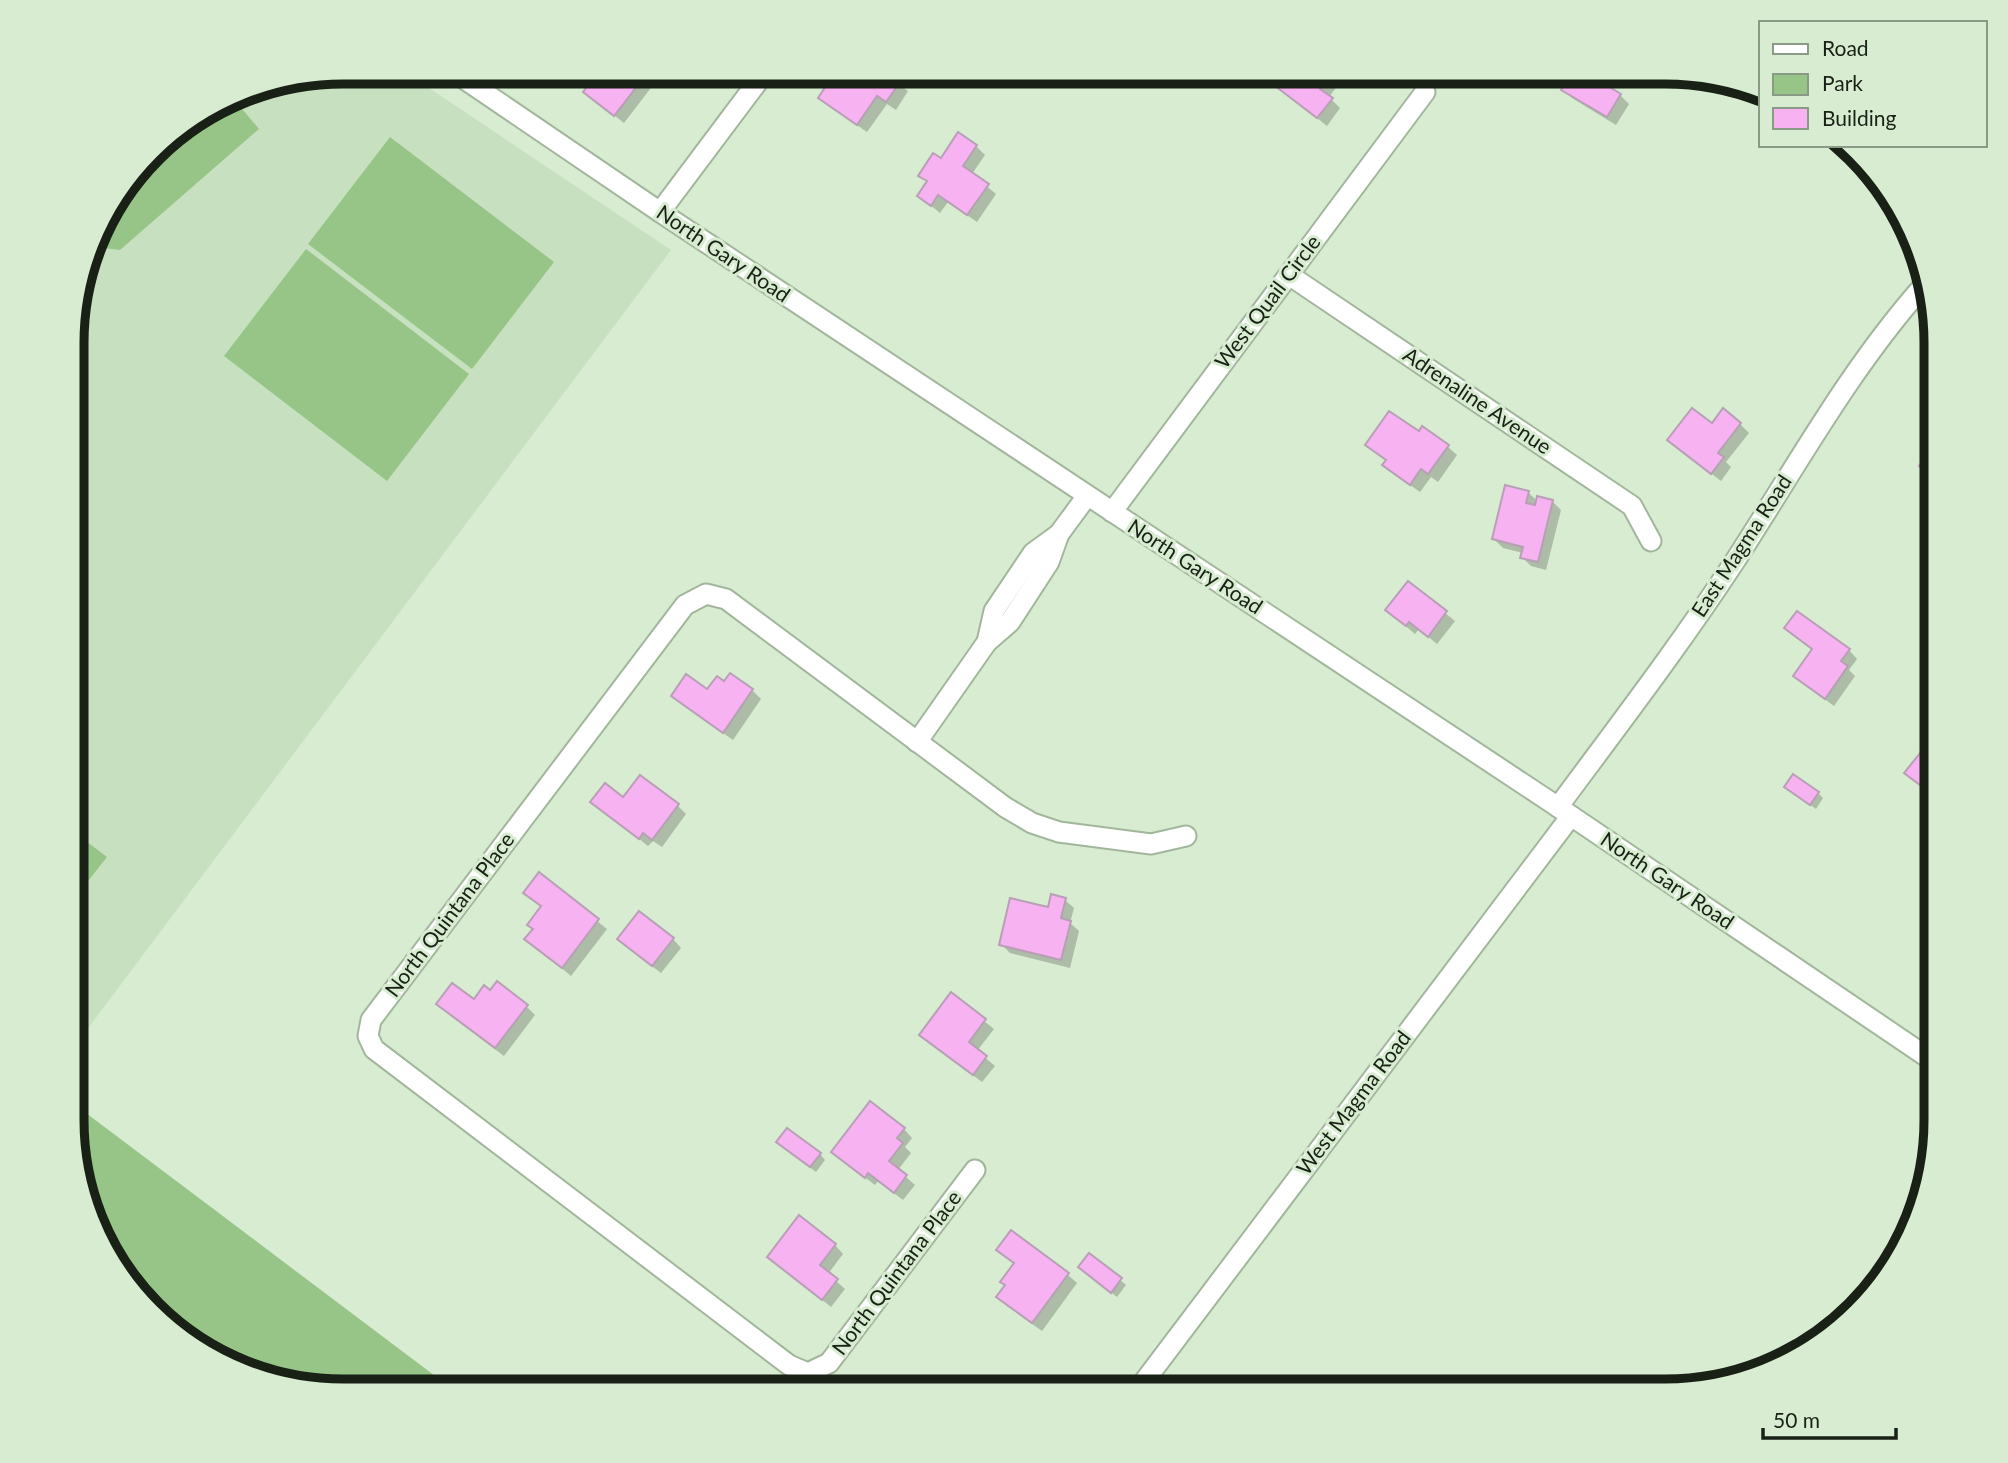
<svg xmlns="http://www.w3.org/2000/svg" width="2008" height="1463" viewBox="0 0 2008 1463" font-family="Lato,sans-serif">
	<style>
		.built { fill: #c7e0bf }
		.green { fill: #97c587 }
		.shadow { fill: #0003 }
		.building { fill: #f6b2f1; stroke: #b89fb6; stroke-width: 2 }
		.lines { fill: none; stroke-linecap: round; stroke-linejoin: round }
		.minor-casing { stroke: #a2b69c; stroke-width: 23 }
		.minor { stroke: #fff; stroke-width: 19 }
		.labels { text-anchor: middle; stroke-width: 6; stroke-linejoin: round; paint-order: stroke }
		.street-label { font-size: 21px; fill: #192016; stroke: #d7ecd0 }
		.rim { fill: none; stroke: #192016; stroke-width: 9 }
	</style>
	<rect width="100%" height="100%" fill="#d7ecd0"/>
	<path class="built" d="M343,72h62l266,178 -597,797v-739l26,-85 64,-84 76,-47z"/>
	<g class="green">
		<path d="M232,97l27,32 -139,121 -16,-2 -9,-9 5,-16 64,-84z"/>
		<path d="M390,137l164,125 -82,107 -164,-125z"/>
		<path d="M306,249l163,125 -82,107 -163,-125z"/>
		<path d="M74,832l33,25 -22,28v20l-4,19 -7,18z"/>
		<path d="M74,1104l381,287h-129l-71,-14 -77,-42 -70,-80 -34,-100z"/>
	</g>
	<g class="shadow">
		<path d="M600,72h63l-39,51 -39,-31z"/>
		<path d="M837,72h47l24,19 -12,19 -9,-6 -20,28 -38,-26 -9,-9z"/>
		<path d="M1279,72h69l-19,25 11,11 -13,18 -55,-44z"/>
		<path d="M1574,72h33l2,2 -6,11 17,10 9,9 -13,21 -44,-27 -8,-9z"/>
		<path d="M959,134l17,12 9,9 -13,19 24,20 -19,28 -29,-20 -8,11 -21,-17 9,-13 -8,-8 21,-15z"/>
		<path d="M1936,423v16l-7,-7z"/>
		<path d="M1740,424l9,9 -23,29 5,5 -10,14 -43,-33 34,-22z"/>
		<path d="M1423,429l25,18 9,8 -19,27 -7,-5 -11,15 -27,-19 -9,-8 3,-4 -20,-16 52,-12z"/>
		<path d="M1528,492l10,10 14,-1 9,9 -15,60 -15,-4 -9,-9 1,-4 -20,-5 -9,-9z"/>
		<path d="M1408,583l47,38 -18,23 -18,-15 -4,5 -28,-24z"/>
		<path d="M1786,628l63,22 8,9 -8,11 6,6 -21,30 -30,-22 -9,-8 18,-26z"/>
		<path d="M725,683l27,7 9,9 -28,41 -51,-36 -8,-8 34,-4z"/>
		<path d="M1936,749v37l-5,7 -19,-14z"/>
		<path d="M1792,792l26,1 5,5 -7,11z"/>
		<path d="M624,800l54,6 8,8 -24,33 -9,-6 -5,5 -55,-44z"/>
		<path d="M539,875l68,54 -36,47 -44,-37 7,-9 8,-22 -17,-16z"/>
		<path d="M1065,900l9,8 -4,15 9,8 -9,37 -60,-15 -9,-9z"/>
		<path d="M673,939l8,9 -20,25 -33,-25z"/>
		<path d="M491,992l35,14 9,9 -31,41 -57,-43 -8,-9 35,-2z"/>
		<path d="M951,995l43,34 -17,22 18,15 -13,16 -52,-39z"/>
		<path d="M904,1129l8,9 -7,9 6,6 -13,17 17,15 -12,15 -25,-19 -3,4 -33,-25z"/>
		<path d="M784,1148l36,6 5,6 -9,12z"/>
		<path d="M1011,1233l57,42 9,8 -35,48 -35,-25 -9,-9 8,-11 9,-21 -17,-15z"/>
		<path d="M835,1245l8,9 -15,20 17,15 -14,18 -62,-50z"/>
		<path d="M1089,1255l37,30 -9,12 -32,-25z"/>
	</g>
	<g class="building">
		<path d="M598,72h50l-34,44 -31,-24z"/>
		<path d="M835,72h27l4,3 3,-3h18l14,9 -15,21 -9,-6 -20,29 -39,-27z"/>
		<path d="M1277,72h56l-13,17 13,9 -16,20 -47,-36z"/>
		<path d="M1572,72h24l-3,5 28,17 -14,23 -46,-27z"/>
		<path d="M958,132l19,13 -14,21 26,18 -22,31 -29,-20 -7,11 -14,-10 10,-15 -9,-5 15,-23 8,5z"/>
		<path d="M1692,408l20,15 11,-15 18,15 -23,30 6,4 -13,17 -44,-34z"/>
		<path d="M1389,411l30,20 3,-5 27,19 -21,29 -7,-5 -11,16 -28,-20 4,-5 -21,-15z"/>
		<path d="M1931,448l5,3v27l-17,-12z"/>
		<path d="M1505,485l24,6 -3,12 9,2 2,-9 16,4 -15,62 -18,-4 3,-11 -31,-8z"/>
		<path d="M1408,581l39,30 -19,26 -19,-15 -3,4 -21,-16z"/>
		<path d="M1797,611l53,38 -9,12 7,5 -23,33 -32,-23 19,-27 -28,-21z"/>
		<path d="M730,673l23,16 -30,44 -52,-37 15,-22 21,15 10,-13 7,5z"/>
		<path d="M1929,742l7,5v26l-12,15 -20,-15z"/>
		<path d="M1793,774l26,18 -9,13 -26,-18z"/>
		<path d="M640,775l39,29 -27,36 -9,-7 -4,6 -49,-37 15,-19 18,14z"/>
		<path d="M539,872l60,47 -37,49 -38,-29 9,-10 -6,-4 14,-19 -18,-13z"/>
		<path d="M1051,894l15,4 -5,20 10,3 -10,39 -62,-15 11,-47 38,9z"/>
		<path d="M639,911l35,27 -22,28 -35,-27z"/>
		<path d="M497,981l31,24 -33,43 -59,-44 16,-21 22,16 10,-14 6,5z"/>
		<path d="M951,992l35,27 -17,23 18,14 -14,19 -54,-40z"/>
		<path d="M870,1101l35,27 -8,10 6,5 -14,18 18,14 -13,18 -26,-20 -3,5 -34,-26z"/>
		<path d="M787,1128l34,25 -11,14 -34,-25z"/>
		<path d="M799,1215l37,29 -16,21 18,14 -16,21 -55,-43z"/>
		<path d="M1011,1230l58,43 -37,50 -36,-26 9,-12 -5,-3 14,-19 -18,-13z"/>
		<path d="M1089,1253l33,25 -11,15 -33,-26z"/>
	</g>
	<g class="lines">
		<g class="minor-casing">
			<g id="minor">
				<path d="M454,72l206,140 898,595 378,256"/>
				<path d="M660,212l105,-140"/>
				<path d="M1289,275l343,231 19,35"/>
				<path d="M1112,512l313,-420"/>
				<path d="M987,642l7,-31 39,-58 26,-19"/>
				<path d="M917,742l70,-100 23,-20 39,-60 10,-28 28,-38"/>
				<path d="M1558,807c60,-81 122,-162 177,-246 61,-94 115,-193 190,-277"/>
				<path d="M975,1170l-146,193 -21,10 -19,-8 -415,-316 -6,-13 3,-16 314,-415 21,-11 20,5 279,208 27,16 27,9 92,12 35,-8"/>
				<path d="M1137,1391l434,-575"/>
			</g>
		</g>
		<use href="#minor" class="minor"/>
	</g>
	<g class="labels">
		<g class="street-label">
			<text transform="translate(723 254) rotate(34)" y="7">North Gary Road</text>
			<text transform="translate(1268 302) rotate(-53)" y="7">West Quail Circle</text>
			<text transform="translate(1477 401) rotate(34)" y="7">Adrenaline Avenue</text>
			<text transform="translate(1742 546) rotate(-57)" y="7">East Magma Road</text>
			<text transform="translate(1195 567) rotate(33)" y="7">North Gary Road</text>
			<text transform="translate(1667 881) rotate(34)" y="7">North Gary Road</text>
			<text transform="translate(450 915) rotate(-53)" y="7">North Quintana Place</text>
			<text transform="translate(1354 1103) rotate(-53)" y="7">West Magma Road</text>
			<text transform="translate(897 1273) rotate(-53)" y="7">North Quintana Place</text>
		</g>
	</g>
	<path d="M0 0H2008V1463H0ZM343 84H1665A259 259 0 0 1 1924 343V1120A259 259 0 0 1 1665 1379H343A259 259 0 0 1 84 1120V343A259 259 0 0 1 343 84Z" fill="#d7ecd0" fill-rule="evenodd"/>
	<path class="rim" d="M343 84H1665A259 259 0 0 1 1924 343V1120A259 259 0 0 1 1665 1379H343A259 259 0 0 1 84 1120V343A259 259 0 0 1 343 84Z"/>
	<rect x="1759" y="21" width="228" height="126" fill="#d7ecd0" stroke="#8b9a86" stroke-width="2"/>
	<rect x="1773" y="44" width="35" height="10" fill="#ffffff" stroke="#8b9a86" stroke-width="2"/>
	<text x="1822" y="56" font-size="21" fill="#192016">Road</text>
	<rect x="1773" y="74" width="35" height="21" fill="#97c587" stroke="#8b9a86" stroke-width="2"/>
	<text x="1822" y="91" font-size="21" fill="#192016">Park</text>
	<rect x="1773" y="108" width="35" height="21" fill="#f6b2f1" stroke="#8b9a86" stroke-width="2"/>
	<text x="1822" y="126" font-size="21" fill="#192016">Building</text>
	<path d="M1763 1428v10h133v-10" fill="none" stroke="#192016" stroke-width="3.5"/>
	<text x="1773" y="1428" font-size="21" fill="#192016" stroke="#d7ecd0" stroke-width="5" paint-order="stroke">50 m</text>
</svg>
